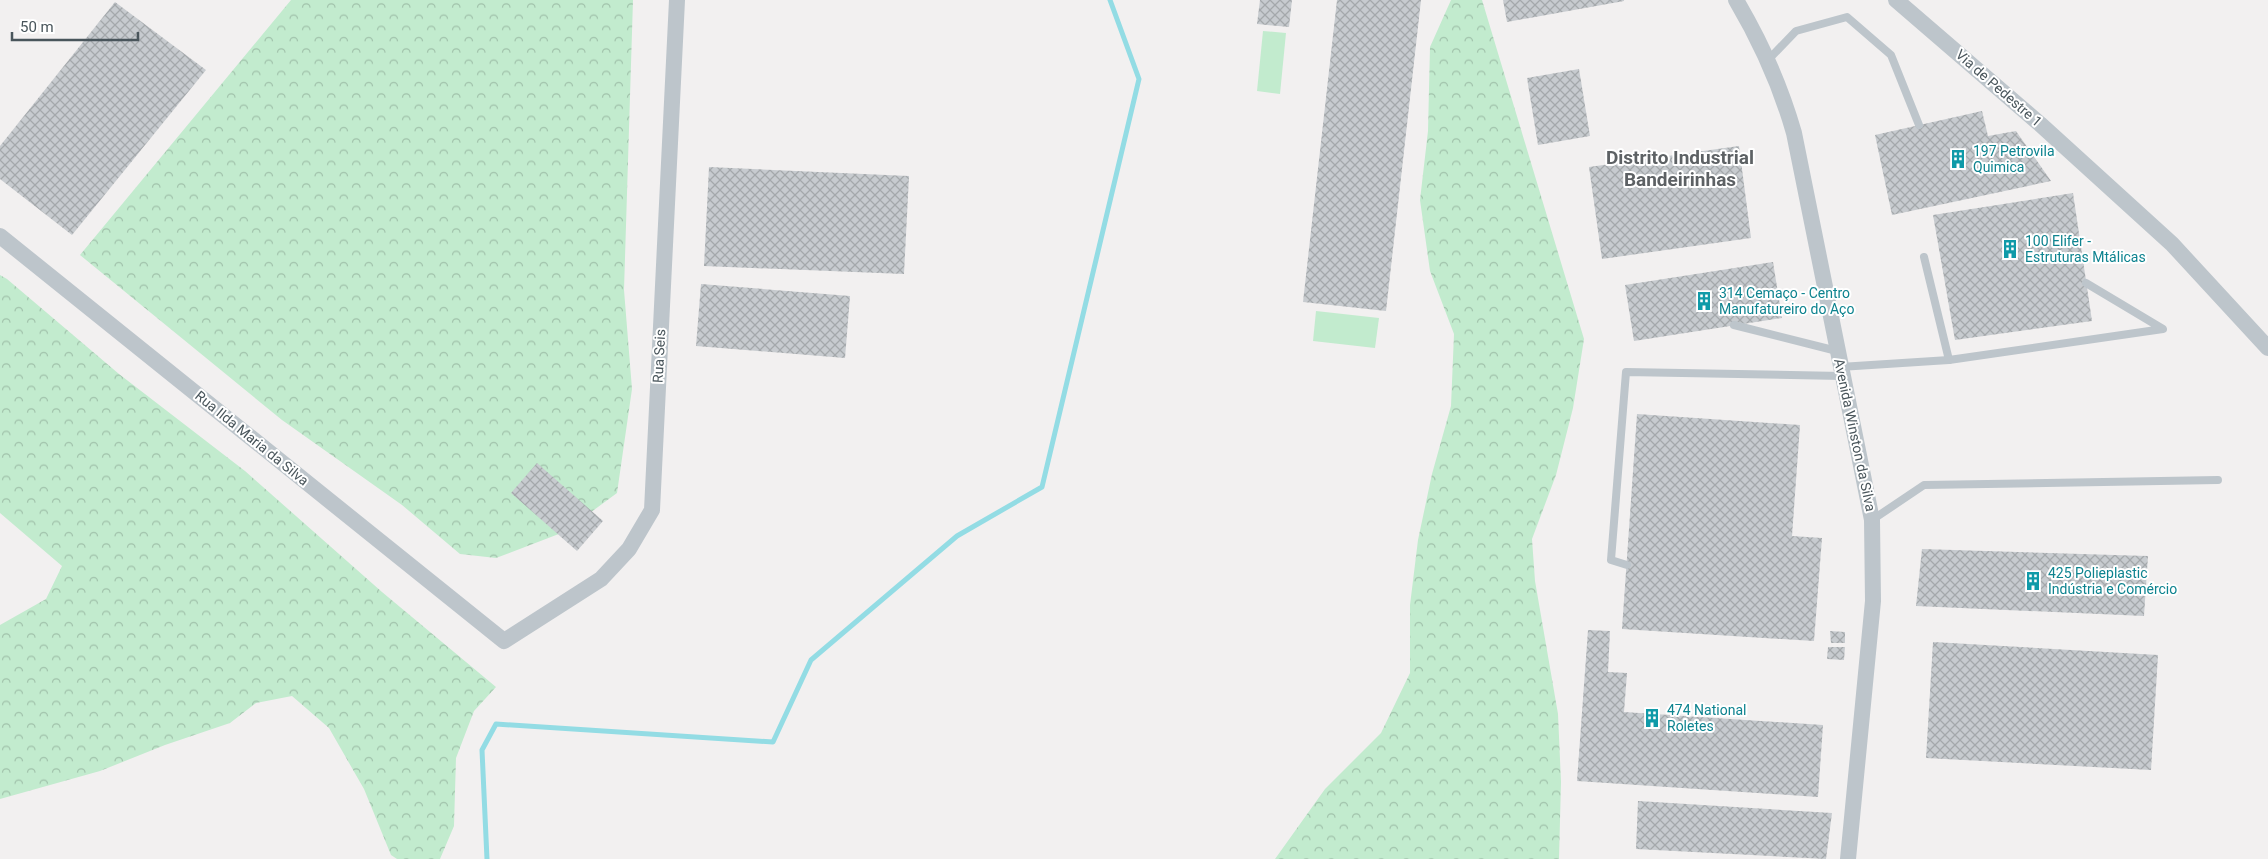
<svg xmlns="http://www.w3.org/2000/svg" width="2268" height="859" viewBox="0 0 2268 859" font-family="Roboto,sans-serif">
	<style>
		.forest { fill: url(#forest-crowns) }
		.pitch { fill: #c2ebce }
		.lines { fill: none; stroke-linecap: round; stroke-linejoin: round }
		.stream { stroke: #93dce4; stroke-width: 5 }
		.building { fill: url(#building-cross-hatch) }
		.service { stroke: #bdc5cb; stroke-width: 8 }
		.minor { stroke: #bdc5cb; stroke-width: 16 }
		.labels { text-anchor: middle; stroke-width: 4; stroke-linejoin: round; paint-order: stroke }
		.street-label { font-size: 14px; fill: #49555b; stroke: #fff }
		.culture-label { font-size: 14px; fill: #0d838f; stroke: #fff; text-anchor: start }
		.district-label { font-size: 19px; font-weight: bold; fill: #5d6164; stroke: #fff }
	</style>
	<defs>
		<pattern id="forest-crowns" width="20" height="18" patternUnits="userSpaceOnUse" patternTransform="scale(1.25)"><rect width="20" height="18" fill="#c2ebce"/><path d="M2 6a3 3 0 1 1 6 0M12 15a3 3 0 1 1 6 0" fill="none" stroke="#a0c1aa"/></pattern>
		<pattern id="building-cross-hatch" width="8" height="8" patternUnits="userSpaceOnUse" patternTransform="scale(1.25)"><rect width="8" height="8" fill="#c7cbcf"/><path d="M0 0l8 8M0 8l8-8" fill="none" stroke="#a4a8ab"/></pattern>
	</defs>
	<rect width="100%" height="100%" fill="#f2f0f0"/>
	<g class="forest">
		<path d="M291,0h342l-9,290 8,99 -15,104 -53,39 -68,26 -36,-4 -58,-49 -120,-85 -202,-165z"/>
		<path d="M1451,0h31l102,339 -11,69 -17,67 -24,64 3,42 23,133 3,68 -2,77h-284l50,-70 56,-56 29,-60v-68l8,-65 14,-66 19,-68 3,-72 -24,-63 -10,-71 8,-69 2,-84z"/>
		<path d="M0,275l7,4 112,95 126,97 137,121 114,95 -22,24 -18,47 -2,68 -14,33h-43l-6,-4 -27,-66 -35,-61 -37,-32 -36,7 -26,20 -65,22 -65,26 -100,28v-174l46,-26 16,-33 -62,-53z"/>
	</g>
	<g class="pitch">
		<path d="M1263,31l23,2 -6,61 -23,-3z"/>
		<path d="M1316,311l63,7 -4,30 -62,-7z"/>
	</g>
	<g class="lines">
		<path class="stream" d="M487,859l-5,-109 14,-26 277,18 38,-82 146,-124 85,-49 97,-408 -29,-79"/>
	</g>
	<g class="building">
		<path d="M1260,0h32l-3,27 -32,-3z"/>
		<path d="M1337,0h84l-35,311 -83,-9z"/>
		<path d="M1503,0h121v1l-117,21z"/>
		<path d="M115,2l91,68 -134,165 -72,-56v-33z"/>
		<path d="M1579,69l11,67 -52,9 -11,-67z"/>
		<path d="M1982,111l6,25 28,-5 35,50 -159,34 -17,-80z"/>
		<path d="M1739,146l12,92 -149,21 -13,-92z"/>
		<path d="M709,167l200,9 -5,98 -200,-8z"/>
		<path d="M2073,193l19,128 -137,19 -22,-125z"/>
		<path d="M1773,262l9,56 -148,23 -9,-56z"/>
		<path d="M701,284l149,12 -5,62 -149,-12z"/>
		<path d="M1637,414l163,11 -8,111 30,2 -8,103 -192,-12z"/>
		<path d="M537,463l66,58 -26,30 -66,-58z"/>
		<path d="M1922,549l226,7 -4,60 -228,-10z"/>
		<path d="M1588,630l22,1 -2,41 19,1 -3,39 199,13 -5,72 -241,-16z"/>
		<path d="M1830,631l15,1v11h-14z"/>
		<path d="M1933,642l225,13 -7,115 -225,-12z"/>
		<path d="M1828,647h17l-1,13 -17,-1z"/>
		<path d="M1638,801l194,12 -6,46 -190,-10z"/>
	</g>
	<g class="lines">
		<g class="service">
			<path d="M1769,59l27,-28 51,-14 44,38 28,70"/>
			<path d="M1924,257l25,103"/>
			<path d="M1734,325l103,26"/>
			<path d="M1840,367l109,-7 214,-31 -77,-46"/>
			<path d="M1872,520l52,-35 294,-5"/>
			<path d="M1627,565l-16,-5 15,-188 216,4"/>
		</g>
		<g class="minor">
			<path d="M1736,0c26,44 44,84 58,133l78,387 1,81 -25,258"/>
			<path d="M1896,0l144,124 132,120 96,104"/>
			<path d="M0,236l504,405 97,-62 28,-30 23,-39 25,-510"/>
		</g>
	</g>
	<defs>
		<g id="building-bare" transform="scale(1.5)"><path d="M-4-6H4V6H1V3H-1V6H-4ZM-2.5-4.3h1.7v1.8h-1.7ZM.8-4.3h1.7v1.8H.8ZM-2.5-1h1.7V.8h-1.7ZM.8-1h1.7V.8H.8Z" fill="#0f9aa8" stroke="#fff" stroke-width="2.5" paint-order="stroke"/></g>
	</defs>
	<g fill-rule="evenodd">
		<use href="#building-bare" x="1958" y="159"/>
		<use href="#building-bare" x="2010" y="249"/>
		<use href="#building-bare" x="1704" y="301"/>
		<use href="#building-bare" x="2033" y="581"/>
		<use href="#building-bare" x="1652" y="718"/>
	</g>
	<g class="labels">
		<g class="street-label">
			<text transform="translate(1999 88) rotate(41)" y="5">Via de Pedestre 1</text>
			<text transform="translate(659 356) rotate(-87)" y="5">Rua Seis</text>
			<text transform="translate(1855 435) rotate(78)" y="5">Avenida Winston da Silva</text>
			<text transform="translate(252 438) rotate(39)" y="5">Rua Ilda Maria da Silva</text>
		</g>
		<g class="culture-label">
			<text x="1973" y="156">197 Petrovila<tspan x="1973" dy="16">Quimica</tspan></text>
			<text x="2025" y="246">100 Elifer -<tspan x="2025" dy="16">Estruturas Mtálicas</tspan></text>
			<text x="1719" y="298">314 Cemaço - Centro<tspan x="1719" dy="16">Manufatureiro do Aço</tspan></text>
			<text x="2048" y="578">425 Polieplastic<tspan x="2048" dy="16">Indústria e Comércio</tspan></text>
			<text x="1667" y="715">474 National<tspan x="1667" dy="16">Roletes</tspan></text>
		</g>
		<g class="district-label">
			<text x="1680" y="164">Distrito Industrial<tspan x="1680" dy="22">Bandeirinhas</tspan></text>
		</g>
	</g>
	<path d="M12 32v8h126v-8" fill="none" stroke="#49555b" stroke-width="2.5"/>
	<text x="20" y="32" font-size="15" fill="#49555b" stroke="#ffffff" stroke-width="4" paint-order="stroke">50 m</text>
</svg>
